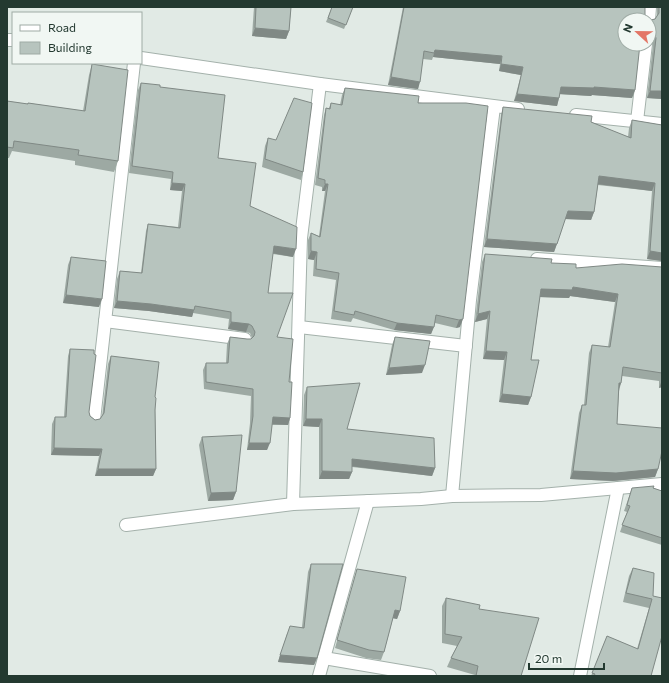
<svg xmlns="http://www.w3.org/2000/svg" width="669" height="683" viewBox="0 0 669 683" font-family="Commissioner,sans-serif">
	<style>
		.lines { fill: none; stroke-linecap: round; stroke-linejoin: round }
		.minor-casing { stroke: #a4b1ab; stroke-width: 14 }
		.minor { stroke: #fff; stroke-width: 12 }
		.wall { fill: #9da9a3 }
		.shaded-wall { fill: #808985 }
		.building { fill: #b7c4be; stroke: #808985 }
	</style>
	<rect width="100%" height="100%" fill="#e1eae5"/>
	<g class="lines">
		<g class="minor-casing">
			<g id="minor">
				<path d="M649,20l1,-13"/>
				<path d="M7,40h6"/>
				<path d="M141,58l179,26 198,25"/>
				<path d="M576,115l86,9"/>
				<path d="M637,121l9,-77"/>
				<path d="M537,259l125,9"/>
				<path d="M105,321l140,18"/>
				<path d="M299,327l167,19"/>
				<path d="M94,420l40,-357"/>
				<path d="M452,496l18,-196 24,-193"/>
				<path d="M293,504l8,-266 19,-154"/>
				<path d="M126,525l167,-21 128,-5 31,-3 89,-1 121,-11"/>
				<path d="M324,658l106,18"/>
				<path d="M319,676l49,-175"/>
				<path d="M580,676l38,-188"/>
			</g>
		</g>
		<use href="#minor" class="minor"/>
	</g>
	<g class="wall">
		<path d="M254,7h37l-2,24 -3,8 -34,-3z"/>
		<path d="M332,7h21l-9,22 -18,-7z"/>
		<path d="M403,7h242v9l6,4 4,-1 2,-2v-10h5v92l-15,-1 6,-53 -2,-7h-2v-18h-24l10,70 -3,8 -40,-3 -1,1 -31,-2 -3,12 -43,-5 7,-26 -22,-4 1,-7 -67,-7 -1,3 -9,-1 -5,30 -30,-4z"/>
		<path d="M92,64l26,97 -4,11 -39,-7v-4l-63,-10 -3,7h-2v-57l20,3 1,-1 55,8 6,-36z"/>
		<path d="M141,83l19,4 58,71 32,48 43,51 -20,-3 -5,39 9,44 12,45 1,36 -2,7h-16l-5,25h-20l3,-27 1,-27 -47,-7 -1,-19 3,-7h20l1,-19 3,-7 17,2h4l1,-1 -2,-5 -4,-1 -18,-3 1,-10 -36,-6 -1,4 -43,-6 -35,-3 3,-29 3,-8 21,2 5,-42 2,-7 30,3 4,-36 -12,-1 1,-11 -42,-6 9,-83z"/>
		<path d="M345,88l73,15 42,224 -4,1 -21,-5 -4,11 -37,-4 -41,-12 -2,4 -20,-3 5,-39 -23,-4 1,-16 -6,-1v-19l3,-7 8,3 6,-45h-3v-4l-7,-2 9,-70 2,-7h3l2,-5 9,2 2,-10z"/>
		<path d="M503,107l88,15 37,15 1,-9 3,-8 30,5v136l-15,-2 5,-68 -54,-6 -4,27 -3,8 -26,-1 -11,33 -70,-5 17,-132z"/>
		<path d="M268,138l35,34 -2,8 -39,-13 3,-21z"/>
		<path d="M485,254l91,14 86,-1v120l-3,1v-7l-37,-5 -1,7 -2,8 -2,33 41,45 -3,8 -42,4 -43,-2 9,-66 3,-8h2l5,-52 3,-8 16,2 7,-45 -45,-6 -1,2 -29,-1 -9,63v37l-3,8 -29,-3 5,-42 -21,-1 4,-40 -12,3 7,-60z"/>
		<path d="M71,257l28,50 -36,-4 5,-38z"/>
		<path d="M395,337l27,36 -36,2 6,-30z"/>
		<path d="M70,349l20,67 5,4 5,-1 2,-2 6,-53 3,-8 44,41 1,72 -3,7h-58l4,-20 -48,-1 1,-31 3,-7h9l4,-61z"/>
		<path d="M307,387l40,42 88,39 -3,8 -80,-9v5l-3,7h-30v-52l-16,-1 1,-31z"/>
		<path d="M202,437l34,55 -3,8 -25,1 -9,-56z"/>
		<path d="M632,488h21l9,3v54l-42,-13 7,-20 -3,-1z"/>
		<path d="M311,564l6,94 -3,7 -36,-3 9,-28 15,-7 6,-55z"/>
		<path d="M633,568l20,28 -2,80h-60l16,-40 30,13 12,-41 -26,-6 6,-26z"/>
		<path d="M357,569l43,42 -3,8 -4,-1 -9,34 -3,8 -15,-2 -31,-10 20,-71z"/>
		<path d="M446,598l33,11 42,67h-46v-1l-28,-8 4,-9 6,-12 -15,-3v-37z"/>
	</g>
	<g class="shaded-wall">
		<path d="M255,28l34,3 -3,8 -34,-3z"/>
		<path d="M435,50l67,6 -2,8 -67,-7z"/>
		<path d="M501,64l22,3 -2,8 -22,-4z"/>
		<path d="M391,77l29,5 -2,7 -30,-4z"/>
		<path d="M561,87h33l41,3 -3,8 -40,-3 -1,1 -33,-2z"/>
		<path d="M650,91h12v8l-15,-1z"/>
		<path d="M517,94l42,4 -2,8 -43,-5z"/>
		<path d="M599,176l56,7 -3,8 -56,-7z"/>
		<path d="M172,183l13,1 -3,7 -12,-1z"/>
		<path d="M325,184h3l-3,7h-3z"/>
		<path d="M568,211l26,1 -3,8 -26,-1z"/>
		<path d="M487,239l70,5 -3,8 -70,-5z"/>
		<path d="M274,246l22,3 -3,8 -22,-4z"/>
		<path d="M311,251l6,1 -3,8 -6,-1z"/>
		<path d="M650,251l12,2v8l-15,-2z"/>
		<path d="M573,287l45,7 -3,8 -45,-6 -1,2 -31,-1 3,-8z"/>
		<path d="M66,295l36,4 -3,8 -36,-4z"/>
		<path d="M117,301l34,3 43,6 -2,7 -43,-6 -35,-3z"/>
		<path d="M490,311l-3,8 -12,3 3,-8z"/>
		<path d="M463,319l-3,8 -4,1 3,-8z"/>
		<path d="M231,322l18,2 -3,8 -18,-3z"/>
		<path d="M397,323l37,4 -3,7 -37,-4z"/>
		<path d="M486,351l21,1 -3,8 -21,-1z"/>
		<path d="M425,365l-3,8 -36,2 3,-7z"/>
		<path d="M662,380v7l-3,1z"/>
		<path d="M619,383h2l-3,8z"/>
		<path d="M502,394l29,3 -3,8 -29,-3z"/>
		<path d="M273,417l17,1 -2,7 -18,-1z"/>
		<path d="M306,419h16l-3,8 -16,-1z"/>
		<path d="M249,443h21l-3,7h-20z"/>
		<path d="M54,448l48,1 -3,7 -48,-1z"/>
		<path d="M352,459l83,9 -3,8 -83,-10z"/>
		<path d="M98,469h58l-3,7h-58z"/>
		<path d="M658,469l-3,8 -42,4 -43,-2 3,-8z"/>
		<path d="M322,471l30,1 -3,7h-30z"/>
		<path d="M236,492l-3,8 -25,1 3,-8z"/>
		<path d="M395,610l5,1 -3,8 -5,-1z"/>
		<path d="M280,655l37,3 -3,7 -36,-3z"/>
	</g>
	<g class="building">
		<path d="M256,7h35l-2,24 -34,-3z"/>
		<path d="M332,7h21l-7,18 -18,-7z"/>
		<path d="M404,7h241v9l6,4 4,-1 4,-6v-6h3v84h-12l6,-53 -3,-7 -4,-2v-9h-24v24h15l-5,46 -41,-3v1l-33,-1 -2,11 -42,-4 6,-27 -22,-3 1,-8 -67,-6 -1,3 -10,-2 -4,31 -29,-5z"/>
		<path d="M92,64l36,6 -10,91 -40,-6 1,-5 -65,-9 -1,7 -6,-1v-46l21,3v-1l57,8z"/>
		<path d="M141,83l19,2v2l65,8 -7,63 38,5 -6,43 47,21 -1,22 -22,-3 -6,47h25l-16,44 16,2 -4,43h3l-2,36 -17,-1 -3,26h-21l4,-27v-27l-47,-7v-19h22l2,-26 17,2h4l3,-3 1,-4 -3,-6 -3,-2 -18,-2v-10l-36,-6 -1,4 -43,-6 -34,-3 3,-30 22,2 6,-49 32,4 5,-44 -13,-1 1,-11 -41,-6z"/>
		<path d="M345,88l74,8 -1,7h48l22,3 -25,213 -4,1 -23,-5 -2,12 -37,-4 -42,-12 -1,4 -20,-4 5,-38 -23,-4 1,-17 -6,-1v-18l9,4 8,-53h-3v-4l-7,-2 8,-70 4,1 1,-6 11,2z"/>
		<path d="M294,98l18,5 -9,69 -38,-13 3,-21 8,2z"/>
		<path d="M503,107l89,9 -1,6 40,16 1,-18 30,5v128l-12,-2 5,-68 -56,-7 -5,36 -26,-1 -11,33 -70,-5z"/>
		<path d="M485,254l67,5 -1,4 25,1v4l46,-4 40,3v106l-39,-6 -2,16h-2l-2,41 45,4v23l-4,18 -42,4 -43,-2 9,-66h4l6,-60 18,2 8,-53 -45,-7 -1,3 -31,-1 -10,71h8l-8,37 -29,-3 5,-42 -21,-1 4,-40 -12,3z"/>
		<path d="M71,257l35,4 -4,38 -36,-4z"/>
		<path d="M395,337l35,4 -5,24 -36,3z"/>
		<path d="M70,349l24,1v4l2,1 -7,57 1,4 5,4 5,-1 4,-6 7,-57 48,6 -4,35 1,1 -1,12 1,59h-58l4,-20 -48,-1 1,-31h11z"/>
		<path d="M360,383l-13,46 87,9 1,30 -83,-9v13l-30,-1v-52h-16l1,-32z"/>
		<path d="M242,435l-6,57 -25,1 -9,-56z"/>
		<path d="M654,486l-1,2 9,3v47l-40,-13 8,-19 -3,-1 5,-17z"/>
		<path d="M311,564h32l-26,94 -37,-3 10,-29 14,2z"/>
		<path d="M633,568l21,5 -1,23 9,2v38l-11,40h-57l1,-2 -3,-1 15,-37 31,13 14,-50 -26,-6z"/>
		<path d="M357,569l49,8 -6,34 -5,-1 -11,42 -15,-2 -32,-10z"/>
		<path d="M446,598l34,7 -1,4 60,9 -18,58h-45l2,-10 -27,-8 11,-21 -17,-3z"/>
	</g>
	<rect width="669" height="683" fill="none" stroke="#233930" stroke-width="16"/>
	<rect x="12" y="12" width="130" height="52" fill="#f1f7f3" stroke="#9faba5"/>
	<rect x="20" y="25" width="20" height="6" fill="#ffffff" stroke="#9faba5"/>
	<text x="48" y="32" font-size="12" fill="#233930">Road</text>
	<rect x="20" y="42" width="20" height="12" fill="#b7c4be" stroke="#9faba5"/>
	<text x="48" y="52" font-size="12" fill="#233930">Building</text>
	<g transform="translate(637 32) rotate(292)"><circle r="19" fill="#f1f7f3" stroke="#9faba5"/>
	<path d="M0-3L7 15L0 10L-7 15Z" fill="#e37666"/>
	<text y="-6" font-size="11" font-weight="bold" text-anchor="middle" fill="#233930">N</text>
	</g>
	<path d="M529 663v6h75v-6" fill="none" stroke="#233930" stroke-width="2"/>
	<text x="535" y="663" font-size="12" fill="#233930" stroke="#f1f7f3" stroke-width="3" paint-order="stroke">20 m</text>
</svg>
